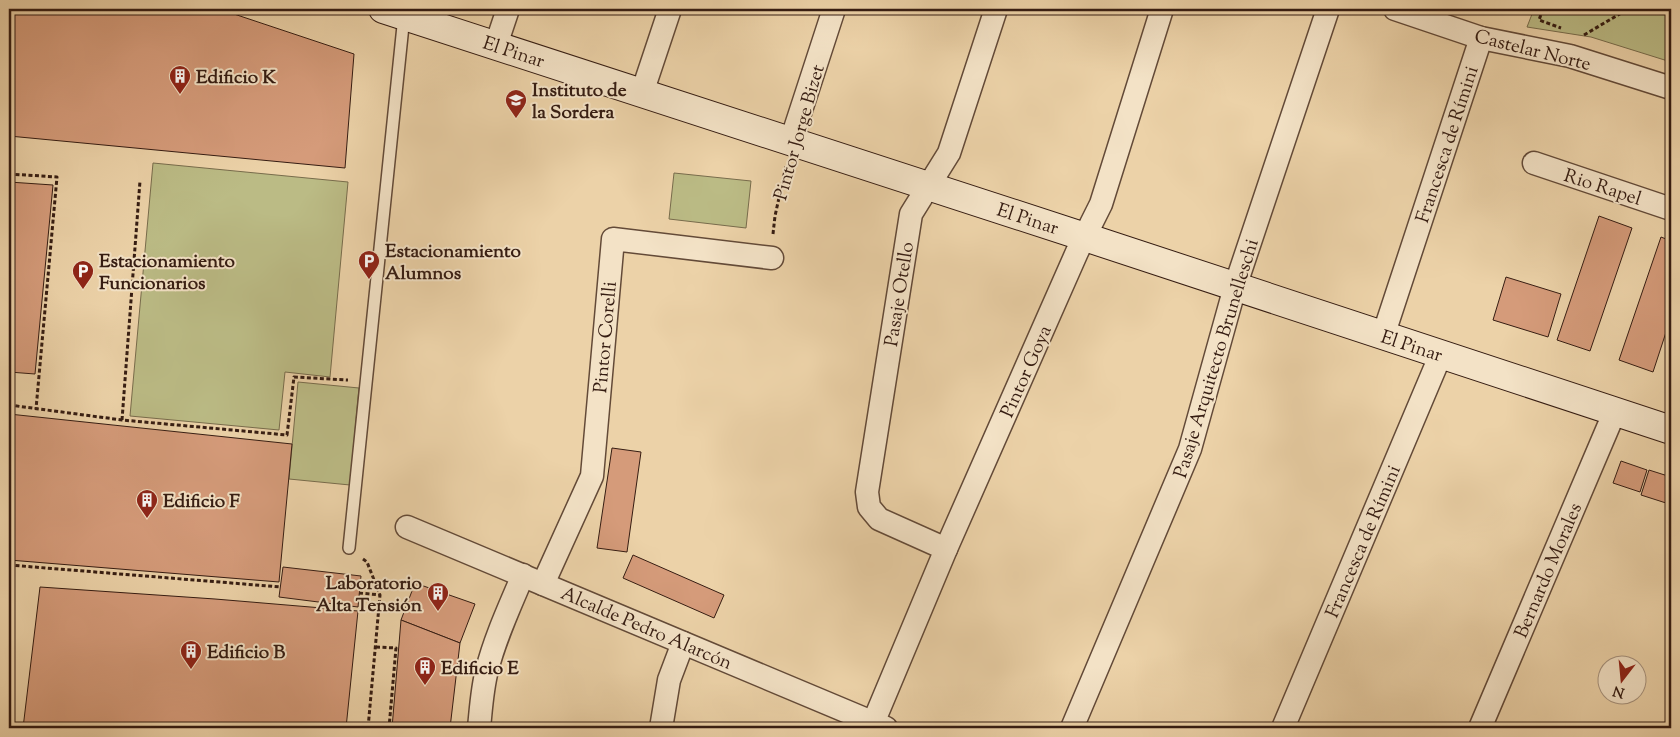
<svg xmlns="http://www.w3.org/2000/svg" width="1680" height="737" viewBox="0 0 1680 737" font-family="'Sorts Mill Goudy',serif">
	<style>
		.green { fill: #bbbb85; stroke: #786c4c }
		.building { fill: #d59b7a; stroke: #351c12 }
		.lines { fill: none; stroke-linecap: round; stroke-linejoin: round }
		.lane-casing { stroke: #634a38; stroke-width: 14 }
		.street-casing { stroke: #634a38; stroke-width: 25 }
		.secondary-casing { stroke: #351c12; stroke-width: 30 }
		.path { stroke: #351c12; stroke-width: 3; stroke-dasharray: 4 2.5; stroke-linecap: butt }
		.lane { stroke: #f3e2c6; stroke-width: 11 }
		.street { stroke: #f3e2c6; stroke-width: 22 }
		.secondary { stroke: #f3e2c6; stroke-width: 28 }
		.labels { text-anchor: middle; stroke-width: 4; stroke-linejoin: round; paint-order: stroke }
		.street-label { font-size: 19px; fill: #351c12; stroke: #f3e2c6 }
		.poi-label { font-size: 19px; font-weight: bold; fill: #351c12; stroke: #f3e2c6; text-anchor: start }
	</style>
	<rect width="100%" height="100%" fill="#ecd2a8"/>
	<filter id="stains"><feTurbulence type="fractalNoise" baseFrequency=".004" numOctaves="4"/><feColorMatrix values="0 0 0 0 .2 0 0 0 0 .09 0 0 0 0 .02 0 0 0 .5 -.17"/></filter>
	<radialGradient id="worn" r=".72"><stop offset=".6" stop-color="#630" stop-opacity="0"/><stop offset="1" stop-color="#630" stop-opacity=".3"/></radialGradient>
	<g class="green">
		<path d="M1534,9h137v53l-80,-25 -64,-10z"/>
		<path d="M153,163l195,19 -18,195 -45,-5 -6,58 -149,-14z"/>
		<path d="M674,173l77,8 -5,47 -77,-9z"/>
		<path d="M298,382l61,6 -9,97 -61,-6z"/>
	</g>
	<g class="building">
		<path d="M9,9h210l135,45 -9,114 -336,-32z"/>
		<path d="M9,182l44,3 -18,189 -26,-2z"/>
		<path d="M1599,216l33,12 -42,123 -33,-11z"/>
		<path d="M1661,237l10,4v76l-18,55 -34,-12z"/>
		<path d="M1506,277l55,17 -13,43 -55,-17z"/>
		<path d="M9,414l283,30 -13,138 -270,-22z"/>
		<path d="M612,448l29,4 -14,100 -30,-4z"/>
		<path d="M1621,461l26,9 -7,22 -27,-9z"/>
		<path d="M1649,470l22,7v9l-5,17 -25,-8z"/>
		<path d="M633,555l91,40 -10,23 -91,-40z"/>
		<path d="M283,567l78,9 -3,31 -79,-10z"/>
		<path d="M415,583l60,21 -15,39 -59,-23z"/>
		<path d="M40,587l175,12 143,12 -12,117h-323z"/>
		<path d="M401,620l59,23 -10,85h-58z"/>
	</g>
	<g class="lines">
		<g class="lane-casing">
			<path id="lane" d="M349,548l55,-532"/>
		</g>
		<g class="street-casing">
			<g id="street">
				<path d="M1395,9l86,29 89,18 101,32"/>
				<path d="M496,45l12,-36"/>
				<path d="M642,93l28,-84"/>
				<path d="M791,141l43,-132"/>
				<path d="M1534,163l137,46"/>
				<path d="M1383,336l98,-298"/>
				<path d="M407,527l479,201"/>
				<path d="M946,549l-67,-30 -10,-12 -2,-15 44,-278 38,-61 47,-144"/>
				<path d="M543,584l49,-108 21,-237 159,19"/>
				<path d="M479,728c2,-19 3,-39 8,-58 8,-32 23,-64 36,-95"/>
				<path d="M661,728l8,-48 14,-37"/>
				<path d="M871,728l75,-179 131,-297 24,-48 61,-195"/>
				<path d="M1072,728l118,-279 45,-162 93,-278"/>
				<path d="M1283,728l158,-374"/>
				<path d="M1480,728l135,-317"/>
			</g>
		</g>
		<g class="secondary-casing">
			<path id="secondary" d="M383,9l702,228 586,193"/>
		</g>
		<g class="path">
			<path d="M1543,9l-4,11 22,8"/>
			<path d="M1584,35l44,-26"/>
			<path d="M9,174l48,3 -21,232"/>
			<path d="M773,234l2,-18 11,-50"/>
			<path d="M9,405l113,15 165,15 7,-58 54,3"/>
			<path d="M122,420l18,-239"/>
			<path d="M363,559l4,3 13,33 -12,133"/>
			<path d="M9,565l272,22"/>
			<path d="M359,593l21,2"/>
			<path d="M376,647l20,1 -7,80"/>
		</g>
		<use href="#lane" class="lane"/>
		<use href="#street" class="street"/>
		<use href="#secondary" class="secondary"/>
	</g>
	<defs>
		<g id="building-pin" transform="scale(1.125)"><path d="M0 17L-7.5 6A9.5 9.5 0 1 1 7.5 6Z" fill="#8f2418" stroke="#f3e2c6"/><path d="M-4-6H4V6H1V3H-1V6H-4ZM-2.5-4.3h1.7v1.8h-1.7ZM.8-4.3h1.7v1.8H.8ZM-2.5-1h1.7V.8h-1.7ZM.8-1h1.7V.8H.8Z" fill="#fff"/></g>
		<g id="school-pin" transform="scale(1.125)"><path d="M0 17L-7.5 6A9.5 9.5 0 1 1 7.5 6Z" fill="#8f2418" stroke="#f3e2c6"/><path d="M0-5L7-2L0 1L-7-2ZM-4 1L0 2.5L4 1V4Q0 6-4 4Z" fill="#fff"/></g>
		<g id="parking-pin" transform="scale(1.125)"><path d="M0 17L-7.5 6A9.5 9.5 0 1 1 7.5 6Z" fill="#8f2418" stroke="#f3e2c6"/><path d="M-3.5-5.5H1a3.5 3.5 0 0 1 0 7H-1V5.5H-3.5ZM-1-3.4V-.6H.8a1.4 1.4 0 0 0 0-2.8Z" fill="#fff"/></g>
	</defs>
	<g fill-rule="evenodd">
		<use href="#building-pin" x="180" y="76"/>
		<use href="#school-pin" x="516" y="100"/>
		<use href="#parking-pin" x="369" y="261"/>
		<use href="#parking-pin" x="83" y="271"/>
		<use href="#building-pin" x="147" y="500"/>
		<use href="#building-pin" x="438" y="593"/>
		<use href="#building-pin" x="191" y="651"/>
		<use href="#building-pin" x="425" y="667"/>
	</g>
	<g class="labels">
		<g class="street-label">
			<text transform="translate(1533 49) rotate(14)" y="7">Castelar Norte</text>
			<text transform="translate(514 51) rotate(18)" y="7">El Pinar</text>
			<text transform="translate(798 132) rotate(-74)" y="7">Pintor Jorge Bizet</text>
			<text transform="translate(1446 144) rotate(-72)" y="7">Francesca de Rímini</text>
			<text transform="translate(1603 186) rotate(18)" y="7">Rio Rapel</text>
			<text transform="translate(1028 218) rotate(18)" y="7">El Pinar</text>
			<text transform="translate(898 294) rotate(-81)" y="7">Pasaje Otello</text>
			<text transform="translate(604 337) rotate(-85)" y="7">Pintor Corelli</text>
			<text transform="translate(1412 345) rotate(18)" y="7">El Pinar</text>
			<text transform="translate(1215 358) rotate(-73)" y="7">Pasaje Arquitecto Brunelleschi</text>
			<text transform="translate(1025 371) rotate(-66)" y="7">Pintor Goya</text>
			<text transform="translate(1362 541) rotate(-67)" y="7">Francesca de Rímini</text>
			<text transform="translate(1547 570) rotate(-67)" y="7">Bernardo Morales</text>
			<text transform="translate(647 627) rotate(23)" y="7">Alcalde Pedro Alarcón</text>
		</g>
		<g class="poi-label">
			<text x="196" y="83">Edificio K</text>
			<text x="532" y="96">Instituto de<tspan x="532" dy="22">la Sordera</tspan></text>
			<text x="385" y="257">Estacionamiento<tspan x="385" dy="22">Alumnos</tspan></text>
			<text x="99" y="267">Estacionamiento<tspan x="99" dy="22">Funcionarios</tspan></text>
			<text x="163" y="507">Edificio F</text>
			<text x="422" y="589" text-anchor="end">Laboratorio<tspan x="422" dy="22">Alta Tensión</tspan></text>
			<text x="207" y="658">Edificio B</text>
			<text x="441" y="674">Edificio E</text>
		</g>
	</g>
	<rect width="1680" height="737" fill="none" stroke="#ecd2a8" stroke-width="30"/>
	<rect x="10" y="10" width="1660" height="717" fill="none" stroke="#351c12" stroke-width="2.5"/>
	<rect x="15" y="15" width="1650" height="707" fill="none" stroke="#351c12"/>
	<g transform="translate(1622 680) rotate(196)"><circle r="24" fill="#f3e2c6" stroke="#a7937e"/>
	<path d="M0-4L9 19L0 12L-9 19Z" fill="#8f2418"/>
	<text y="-8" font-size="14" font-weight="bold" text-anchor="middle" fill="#351c12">N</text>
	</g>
	<rect width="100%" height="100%" filter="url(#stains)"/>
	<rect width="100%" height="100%" fill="url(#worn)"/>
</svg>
